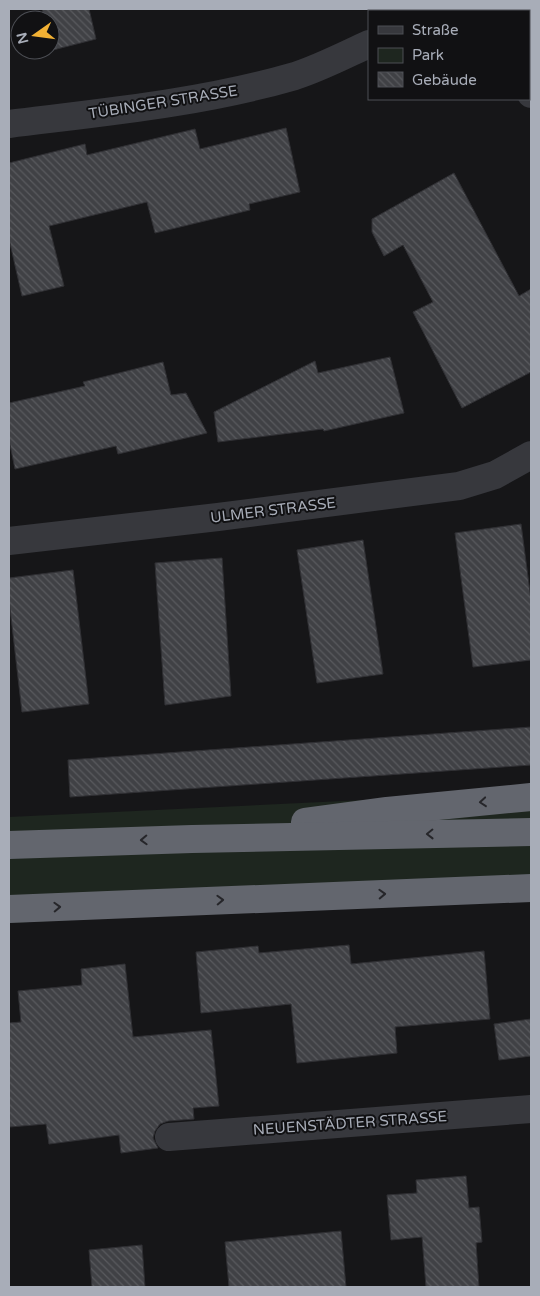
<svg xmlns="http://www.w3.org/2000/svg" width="540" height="1296" viewBox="0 0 540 1296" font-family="'Varela Round',sans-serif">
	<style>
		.green { fill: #1e261f }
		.building { fill: url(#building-back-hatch); stroke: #303034 }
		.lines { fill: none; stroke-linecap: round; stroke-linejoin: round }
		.minor { stroke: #37383d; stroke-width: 28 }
		.highway { stroke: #63666e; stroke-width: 28 }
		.oneway { stroke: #26262a }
		.labels { text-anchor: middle; stroke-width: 4; stroke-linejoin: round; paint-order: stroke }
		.street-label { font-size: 15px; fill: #a8adb8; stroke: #111113 }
	</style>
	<defs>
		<pattern id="building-back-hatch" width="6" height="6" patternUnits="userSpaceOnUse" patternTransform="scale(1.25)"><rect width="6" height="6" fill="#404145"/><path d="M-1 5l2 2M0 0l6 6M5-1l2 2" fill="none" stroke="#595a5e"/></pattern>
	</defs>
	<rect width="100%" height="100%" fill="#161618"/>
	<path class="green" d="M531,792v106l-522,25v-106z"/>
	<g class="building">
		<path d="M42,9h47l7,30 -43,11 -3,-11v-19h-5z"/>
		<path d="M286,128l14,64 -51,12 1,6 -95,23 -8,-31 -98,24 15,60 -42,10 -13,-57v-76l76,-19 2,11 108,-26 5,20z"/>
		<path d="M454,173l65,123 12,-7v83l-69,36 -49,-96 20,-10 -30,-57 -19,11 -12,-24v-13z"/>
		<path d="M390,357l14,56 -80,18 -1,-2 -105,13 -4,-30 101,-51 3,12z"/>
		<path d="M163,362l8,33 15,-2 21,40 -89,21 -2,-8 -101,23 -6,-29v-37l76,-17 -2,-4z"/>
		<path d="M521,524l10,76v60l-58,7 -18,-134z"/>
		<path d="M363,540l20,134 -66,9 -20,-133z"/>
		<path d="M222,558l9,138 -66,9 -10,-142z"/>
		<path d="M73,570l16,134 -67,8 -13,-112v-22z"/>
		<path d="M531,727v38l-461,32 -2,-37z"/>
		<path d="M349,945l2,19 133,-13 6,68 -95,8 2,26 -100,10 -6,-59 -90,9 -5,-61 62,-6 1,7z"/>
		<path d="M125,964l8,73 78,-7 8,76 -26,2 1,11 -26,2 -8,3 -5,7 -2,7 5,10 -37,5 -2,-18 -70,9 -3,-20 -37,3v-104l12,-1 -3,-31 64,-6 -1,-16z"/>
		<path d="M531,1019v37l-32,4 -5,-36z"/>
		<path d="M466,1176l3,32 10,-1 3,35 -6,1 3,44h-53l-4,-50 -31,3 -4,-45 30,-2 -1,-13z"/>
		<path d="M341,1231l5,56h-117l-4,-45z"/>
		<path d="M142,1245l3,42h-53l-3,-37z"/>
	</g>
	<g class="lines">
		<g class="minor">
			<path d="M501,9l1,2"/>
			<path d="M433,11l5,-2"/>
			<path d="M529,87l2,7"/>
			<path d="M9,124c96,-12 193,-21 286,-48 25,-8 50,-21 74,-32"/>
			<path d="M9,541l209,-24 241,-31 36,-11 36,-20"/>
			<path d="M169,1137l362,-28"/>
		</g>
		<g class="highway">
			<path d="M305,822l82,-11 144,-14"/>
			<path d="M9,845l183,-6 339,-7"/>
			<path d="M9,909l522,-21"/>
		</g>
	</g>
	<defs><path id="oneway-chevron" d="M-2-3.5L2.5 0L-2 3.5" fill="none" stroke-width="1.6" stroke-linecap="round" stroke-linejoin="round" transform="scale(1.25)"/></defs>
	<g class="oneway">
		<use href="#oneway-chevron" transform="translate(483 802) rotate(175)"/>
		<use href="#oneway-chevron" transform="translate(430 834) rotate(179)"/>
		<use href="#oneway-chevron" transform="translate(144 840) rotate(178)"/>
		<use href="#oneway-chevron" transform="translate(382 894) rotate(-2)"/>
		<use href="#oneway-chevron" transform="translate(220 900) rotate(-2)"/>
		<use href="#oneway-chevron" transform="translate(57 907) rotate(-2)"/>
	</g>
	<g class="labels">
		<g class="street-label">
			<text transform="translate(163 102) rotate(-9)" y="5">TÜBINGER STRASSE</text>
			<text transform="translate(273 510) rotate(-7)" y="5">ULMER STRASSE</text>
			<text transform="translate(350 1123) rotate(-4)" y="5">NEUENSTÄDTER STRASSE</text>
		</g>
	</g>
	<rect width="540" height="1296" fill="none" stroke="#a8adb8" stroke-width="20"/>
	<rect x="368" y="10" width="162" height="90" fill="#111113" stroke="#4d4f55"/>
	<rect x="378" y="26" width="25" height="8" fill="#37383d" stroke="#4d4f55"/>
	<text x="412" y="35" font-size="15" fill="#a8adb8">Straße</text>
	<rect x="378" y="48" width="25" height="15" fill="#1e261f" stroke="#4d4f55"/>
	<text x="412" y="60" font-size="15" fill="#a8adb8">Park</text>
	<rect x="378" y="72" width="25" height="15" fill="url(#building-back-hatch)" stroke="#4d4f55"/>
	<text x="412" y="85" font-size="15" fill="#a8adb8">Gebäude</text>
	<g transform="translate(35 35) rotate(256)"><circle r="24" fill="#111113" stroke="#4d4f55"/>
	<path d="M0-4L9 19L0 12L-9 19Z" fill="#f2b134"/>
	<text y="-8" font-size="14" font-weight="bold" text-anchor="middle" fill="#a8adb8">N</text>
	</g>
</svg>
